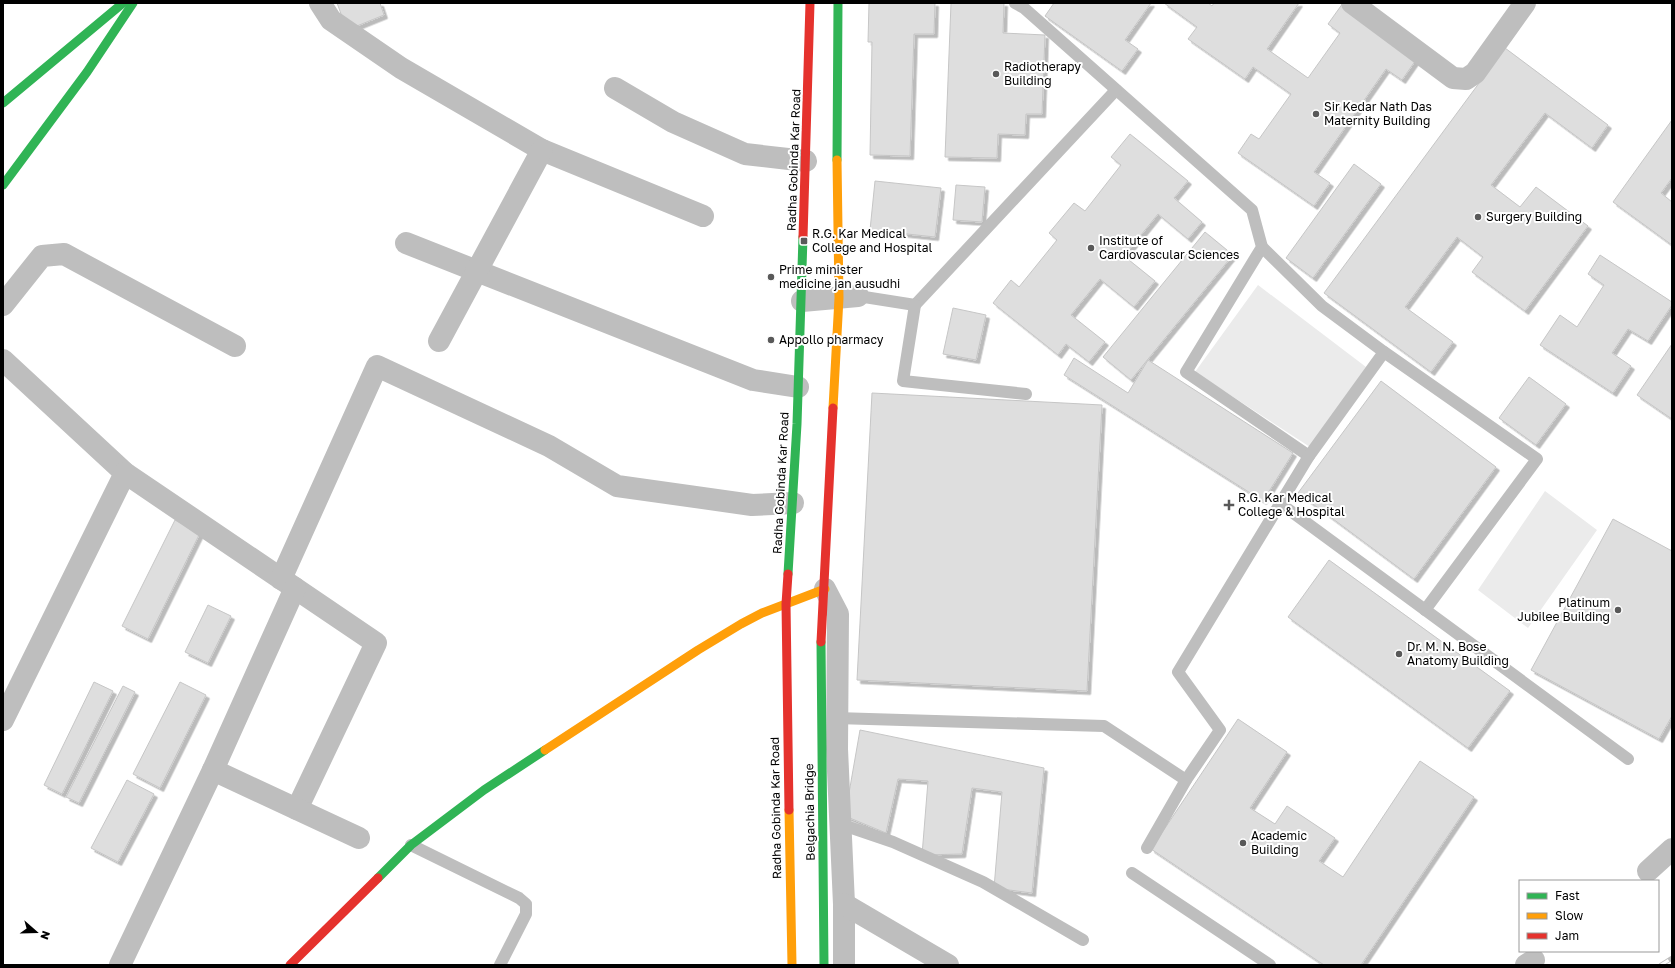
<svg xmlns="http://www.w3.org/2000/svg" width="1675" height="968" viewBox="0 0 1675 968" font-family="'Golos Text',sans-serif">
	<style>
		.green { fill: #ebebeb }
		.building { fill: #dedede; stroke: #c6c6c6; filter: url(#shadow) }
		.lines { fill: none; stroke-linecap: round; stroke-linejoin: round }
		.lane { stroke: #bebebe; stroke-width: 12 }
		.street { stroke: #bebebe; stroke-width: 22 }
		.fast { stroke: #30b455; stroke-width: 9 }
		.slow { stroke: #ff9f0a; stroke-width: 9 }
		.jam { stroke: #e5322d; stroke-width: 9 }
		.rail-casing { stroke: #bebebe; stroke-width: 4.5 }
		.rail { stroke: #fff; stroke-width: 3; stroke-dasharray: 9; stroke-linecap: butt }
		.poi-dot { fill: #595959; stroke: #fff; stroke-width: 1.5 }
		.labels { text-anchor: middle; stroke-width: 4; stroke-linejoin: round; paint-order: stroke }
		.poi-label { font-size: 12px; fill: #000; stroke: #fff; text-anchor: start }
		.street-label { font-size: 12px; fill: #000; stroke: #fff }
	</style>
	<defs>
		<filter id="shadow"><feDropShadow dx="3.5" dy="3.5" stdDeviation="0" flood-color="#0004"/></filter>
	</defs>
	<rect width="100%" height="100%" fill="#fff"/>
	<g class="green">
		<path d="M1258,285l108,82 -56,80 -115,-75z"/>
		<path d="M1545,491l52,39 -69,98 -50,-38z"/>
	</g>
	<g class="building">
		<path d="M337,3h43l4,12 -37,15z"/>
		<path d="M869,3h66l-1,31h-20l-4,122 -40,-1 2,-113h-4z"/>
		<path d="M951,3h53l-1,30 42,2 -3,79h-16l-1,21 -27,-1 -1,24 -52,-1z"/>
		<path d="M1054,3h97l-26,37 13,9 -16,22 -77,-55z"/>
		<path d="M1164,3h44l4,3 2,-3h85l-32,46 41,29 32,-45 -12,-9 15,-21 75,54 -16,23 -16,-11 -72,103 16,11 -16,23 -76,-53 13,-19 8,5 32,-45 -38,-27 -8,12 -57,-40 9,-12z"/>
		<path d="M1505,48l103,77 -16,23 -47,-35 -54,72 29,22 16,-20 52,39 -63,85 -53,-39 11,-15 -26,-20 -52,70 48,35 -22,30 -107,-79z"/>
		<path d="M1672,120v58l-11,15 11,9v43l-59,-43z"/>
		<path d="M1130,134l58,47 -14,17 28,24 -14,17 -30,-25 -34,42 31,25 -21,26 -34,-28 -29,36 34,27 -16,20 -23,-18 -8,11 -65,-52 18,-23 8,7 38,-47 -8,-7 25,-30 11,8 36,-46 -10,-8z"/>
		<path d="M1354,164l27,20 -68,94 -27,-20z"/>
		<path d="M875,181l66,7 -6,49 -65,-7z"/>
		<path d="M956,185l29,2 -3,35 -29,-2z"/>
		<path d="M1205,232l28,23 -102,125 -28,-23z"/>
		<path d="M1600,255l72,47v3l-24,36 -20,-12 -16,24 19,13 -18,27 -73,-48 20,-30 17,12 27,-42 -16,-11z"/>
		<path d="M953,308l33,7 -10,45 -33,-6z"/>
		<path d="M1672,344v75l-35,-24z"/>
		<path d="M1074,358l54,35 20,-33 145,93 -30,48 -199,-126z"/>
		<path d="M1529,377l37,27 -30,41 -37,-27z"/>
		<path d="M1381,381l115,86 -82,112 -116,-86z"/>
		<path d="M872,393l230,12 -15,286 -230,-11z"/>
		<path d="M1613,519l59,32v165l-13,23 -128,-69z"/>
		<path d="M175,520l25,13 -52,106 -26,-13z"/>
		<path d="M1329,560l181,131 -42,57 -180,-131z"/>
		<path d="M208,605l23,11 -23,47 -23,-11z"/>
		<path d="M94,682l19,9 -51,103 -18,-9z"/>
		<path d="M180,682l26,13 -46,93 -27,-14z"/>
		<path d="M123,686l12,6 -56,111 -13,-6z"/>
		<path d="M1238,719l49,33 -37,56 25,16 12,-18 48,32 -16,23 24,16 77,-116 54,36 -113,168h-37l-173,-116z"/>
		<path d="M860,730l184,38 -12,125 -38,-5 8,-96 -30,-4 -10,66 -40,1 6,-74 -30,-2 -12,54 -41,-17z"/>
		<path d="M127,780l27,14 -36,68 -27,-14z"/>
	</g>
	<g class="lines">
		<g class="lane">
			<path d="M1015,3l9,5 228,202 10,37 -76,125 123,84"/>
			<path d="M858,296l57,9 201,-215"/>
			<path d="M915,305l-12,76 123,13"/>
			<path d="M1384,352l153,107 -112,151"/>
			<path d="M1281,504l347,255"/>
			<path d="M836,718l268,8 82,54"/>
			<path d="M840,824l53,18 90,40 100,58"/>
			<path d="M411,845l108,53 7,6v10l-26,51"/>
			<path d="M1147,848l39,-68 34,-50 -42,-58 131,-216 75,-104 -62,-46 -60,-59"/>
			<path d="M1132,873l138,92"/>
		</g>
		<g class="street">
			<path d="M320,3l11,17 70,48 141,82 161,66"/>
			<path d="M1352,3l101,75 13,1 9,-6 50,-70"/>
			<path d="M615,88l58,34 72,32 61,7"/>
			<path d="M406,243l347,137 45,7"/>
			<path d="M802,301l56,-5"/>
			<path d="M3,305l39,-49 22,-2 171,92"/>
			<path d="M439,341l103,-191"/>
			<path d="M3,360l122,113 251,170 -79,166"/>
			<path d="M281,579l96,-213 172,80 68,40 135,19 41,-2"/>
			<path d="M825,589l13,25 -1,135 7,155v61"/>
			<path d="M3,720l122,-247"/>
			<path d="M213,770l146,68"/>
			<path d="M1648,871l24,-22"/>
			<path d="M844,904l104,61"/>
			<path d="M120,965l93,-195 82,-182"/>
			<path d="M1526,965l8,-5"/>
		</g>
		<g class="fast">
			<path d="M3,103l120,-100"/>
			<path d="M837,160l1,-157"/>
			<path d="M3,185l84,-113 46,-69"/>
			<path d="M788,574l9,-150 6,-187"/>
			<path d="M821,642l3,323"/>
			<path d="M378,878l33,-33 73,-55 61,-40"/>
		</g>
		<g class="slow">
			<path d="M833,408l6,-110 -2,-138"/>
			<path d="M545,750l153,-100 43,-26 21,-11 63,-24"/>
			<path d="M789,810l3,155"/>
		</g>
		<g class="jam">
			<path d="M803,237l7,-234"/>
			<path d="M788,574l-2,30 3,206"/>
			<path d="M821,642l12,-234"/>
			<path d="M290,965l88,-87"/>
		</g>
		<g class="rail-casing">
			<path id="rail" d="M1661,965l11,-7"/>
		</g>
		<use href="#rail" class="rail"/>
	</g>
	<g class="poi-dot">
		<circle cx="996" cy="74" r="4"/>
		<circle cx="1316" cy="114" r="4"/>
		<circle cx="1478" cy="217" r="4"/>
		<rect x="800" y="237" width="8" height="8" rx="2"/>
		<circle cx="1091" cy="248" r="4"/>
		<circle cx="771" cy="277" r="4"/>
		<circle cx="771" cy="340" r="4"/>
		<path d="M1227 499h4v4h4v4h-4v4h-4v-4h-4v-4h4z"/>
		<circle cx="1618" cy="610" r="4"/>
		<circle cx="1399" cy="654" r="4"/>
		<circle cx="1243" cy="843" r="4"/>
	</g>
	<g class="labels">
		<g class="poi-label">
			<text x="1004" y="71">Radiotherapy<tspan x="1004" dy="14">Building</tspan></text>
			<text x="1324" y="111">Sir Kedar Nath Das<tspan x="1324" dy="14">Maternity Building</tspan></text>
			<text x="1486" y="221">Surgery Building</text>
			<text x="812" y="238">R.G. Kar Medical<tspan x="812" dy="14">College and Hospital</tspan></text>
			<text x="1099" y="245">Institute of<tspan x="1099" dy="14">Cardiovascular Sciences</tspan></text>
			<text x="779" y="274">Prime minister<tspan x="779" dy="14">medicine jan ausudhi</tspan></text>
			<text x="779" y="344">Appollo pharmacy</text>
			<text x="1238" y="502">R.G. Kar Medical<tspan x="1238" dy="14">College &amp; Hospital</tspan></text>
			<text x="1610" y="607" text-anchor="end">Platinum<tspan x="1610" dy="14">Jubilee Building</tspan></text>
			<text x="1407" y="651">Dr. M. N. Bose<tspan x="1407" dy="14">Anatomy Building</tspan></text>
			<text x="1251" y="840">Academic<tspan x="1251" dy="14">Building</tspan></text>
		</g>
		<g class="street-label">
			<text transform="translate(794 160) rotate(-88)" y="4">Radha Gobinda Kar Road</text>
			<text transform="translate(781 483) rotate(-87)" y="4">Radha Gobinda Kar Road</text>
			<text transform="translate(776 808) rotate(-91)" y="4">Radha Gobinda Kar Road</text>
			<text transform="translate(810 812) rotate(-91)" y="4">Belgachia Bridge</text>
		</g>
	</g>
	<rect width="1675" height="968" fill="none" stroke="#000000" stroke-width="8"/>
	<rect x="1519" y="880" width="140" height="72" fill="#ffffff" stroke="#999999"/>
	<rect x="1527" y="893" width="20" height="6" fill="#30b455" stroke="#999999"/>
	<text x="1555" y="900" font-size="12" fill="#000000">Fast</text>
	<rect x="1527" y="913" width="20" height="6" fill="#ff9f0a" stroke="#999999"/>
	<text x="1555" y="920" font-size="12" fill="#000000">Slow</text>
	<rect x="1527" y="933" width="20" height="6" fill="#e5322d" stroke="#999999"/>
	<text x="1555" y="940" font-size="12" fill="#000000">Jam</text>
	<g transform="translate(36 932) rotate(110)" stroke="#ffffff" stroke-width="3" paint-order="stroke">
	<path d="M0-3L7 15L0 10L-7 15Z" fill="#000000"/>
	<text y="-6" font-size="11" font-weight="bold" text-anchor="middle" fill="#000000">N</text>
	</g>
</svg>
